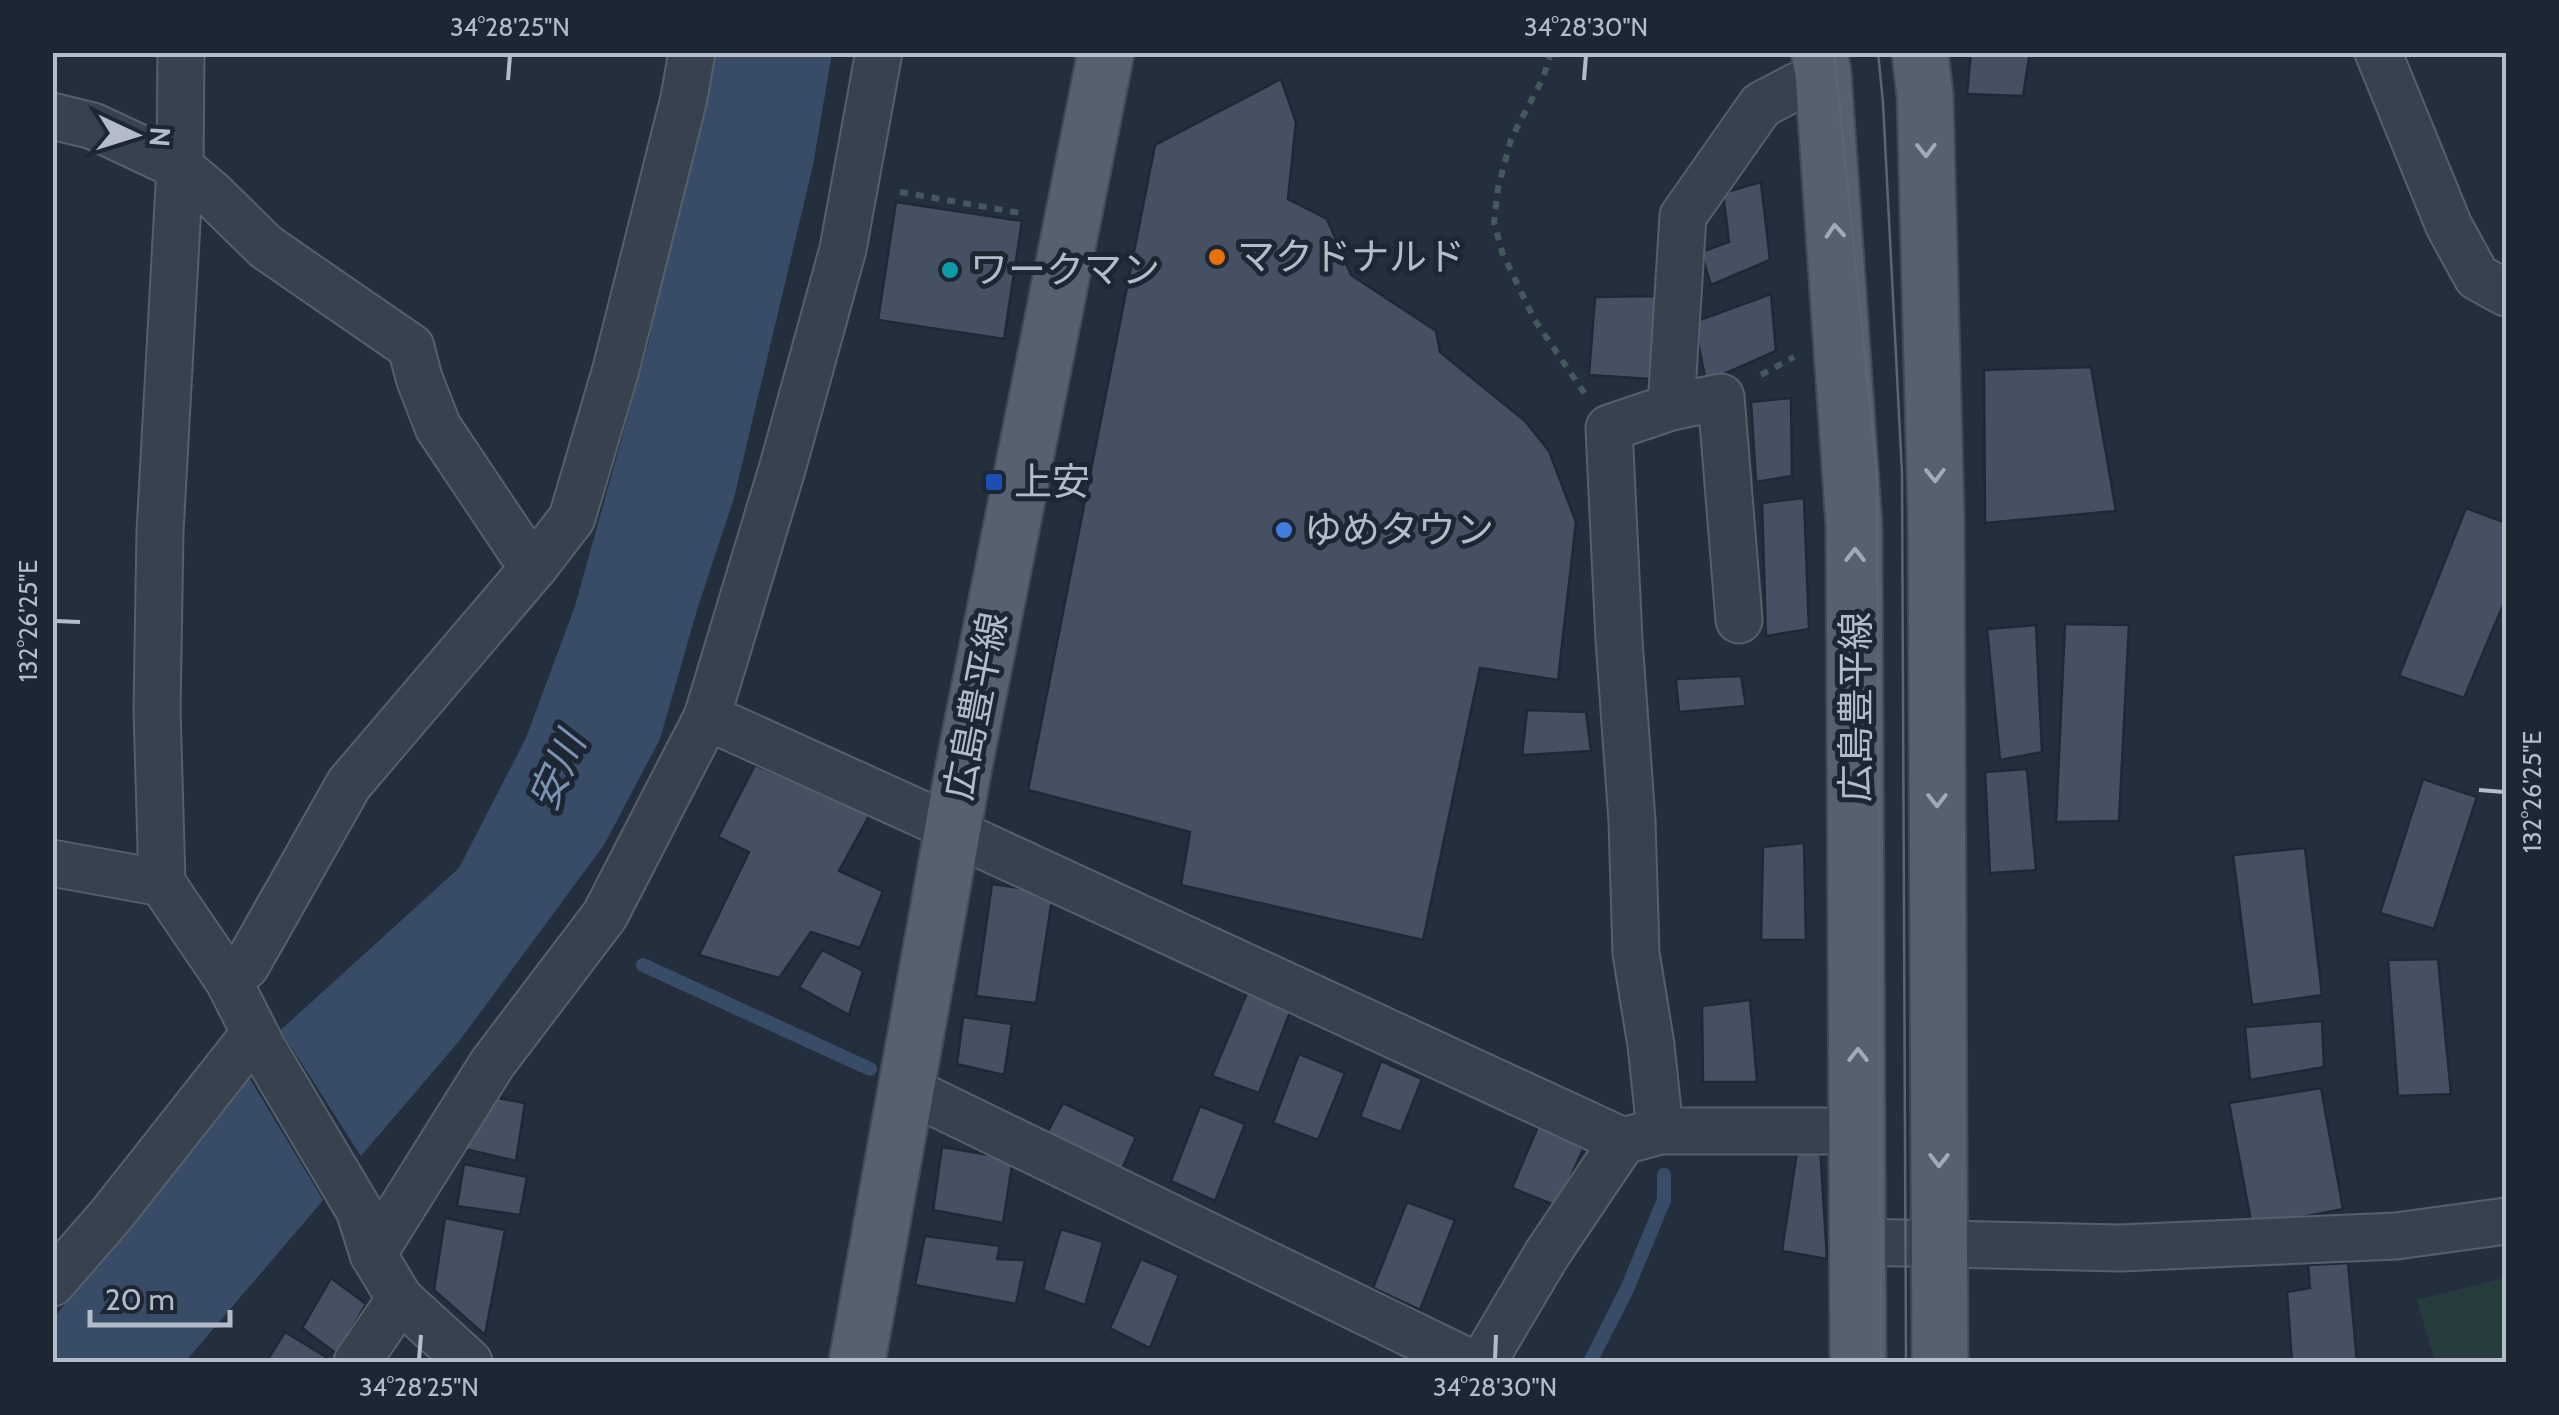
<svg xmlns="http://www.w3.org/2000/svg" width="2559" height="1415" viewBox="0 0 2559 1415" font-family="Cabin,'Noto Sans JP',sans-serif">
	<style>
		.green { fill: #263c3f }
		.water { fill: #394c67 }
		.pier { fill: #242f3e }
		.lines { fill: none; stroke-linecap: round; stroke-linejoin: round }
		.stream { stroke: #394c67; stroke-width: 14 }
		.building { fill: #455162; stroke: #1f2835; stroke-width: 2.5 }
		.street-casing { stroke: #565f6c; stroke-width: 49 }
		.primary-casing { stroke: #414a57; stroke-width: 59 }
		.path { stroke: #44595c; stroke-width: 6; stroke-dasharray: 8 8; stroke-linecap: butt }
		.street { stroke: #38414e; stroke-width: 45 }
		.primary { stroke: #56606e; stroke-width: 55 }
		.tram { stroke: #5a6575; stroke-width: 2.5 }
		.oneway { stroke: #a1aab7 }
		.ticks { fill: none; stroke: #b4bcc9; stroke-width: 4 }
		.food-dot { fill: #e8710a; stroke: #1d2633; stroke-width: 4 }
		.culture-dot { fill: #0f9aa8; stroke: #1d2633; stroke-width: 4 }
		.transit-dot { fill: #1a4fb4; stroke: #1d2633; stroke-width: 4 }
		.shop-dot { fill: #3f7fe0; stroke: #1d2633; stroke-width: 4 }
		.labels { text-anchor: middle; stroke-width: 10; stroke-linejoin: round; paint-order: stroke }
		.poi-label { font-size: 38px; fill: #b4bcc9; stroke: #1d2633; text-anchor: start }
		.street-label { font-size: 38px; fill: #b4bcc9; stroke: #1d2633 }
		.water-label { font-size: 40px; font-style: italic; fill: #7c92b1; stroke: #1d2633 }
		.neatline { fill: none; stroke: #b4bcc9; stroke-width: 4 }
		.ticks-label { font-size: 25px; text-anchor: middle; fill: #b4bcc9 }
	</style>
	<rect width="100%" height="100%" fill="#242f3e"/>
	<path class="green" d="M2504,1278h2v84h-71l-18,-62z"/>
	<path class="water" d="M709,53h123l-19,112 -79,333 -37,112 -37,129 -56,106 -144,195 -275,322h-132l-1,-41 210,-274 197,-179 67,-130 49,-132 74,-265 33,-172z"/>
	<path class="pier" d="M283,1034l81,127 -38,44 -79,-131z"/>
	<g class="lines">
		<g class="stream">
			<path d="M643,965l227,104"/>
			<path d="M1590,1362l37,-73 37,-89v-25"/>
		</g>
	</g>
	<g class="building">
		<path d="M1971,52h59l-7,44 -56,-2z"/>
		<path d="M1281,79l15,43 -8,77 39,20 24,56 85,56 4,21 85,69 24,30 27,71 -18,158 -78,-12 -57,272 -242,-55 9,-53 -162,-42 127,-645z"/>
		<path d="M1761,182l9,78 -59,25 -10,-33 28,-10 -6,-49z"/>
		<path d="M896,202l126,19 -18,118 -126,-19z"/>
		<path d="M1771,294l5,57 -70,31 -12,-60z"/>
		<path d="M1657,296l-6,83 -62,-4 6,-78z"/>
		<path d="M2091,367l25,144 -131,12 -1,-153z"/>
		<path d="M1791,398l1,78 -36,6 -5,-80z"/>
		<path d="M1804,498l5,131 -43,7 -4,-133z"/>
		<path d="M2466,508l40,15v75l-42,100 -65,-22z"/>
		<path d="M2065,624l64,1 -10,196 -63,1z"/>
		<path d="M2036,625l6,127 -42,8 -13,-131z"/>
		<path d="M1741,676l5,30 -67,6 -3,-33z"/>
		<path d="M1527,710l59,2 5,39 -69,4z"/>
		<path d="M755,765l115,49 -31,57 44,20 -23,57 -49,-16 -32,46 -80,-23 50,-103 -31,-15z"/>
		<path d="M2027,769l9,101 -46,3 -5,-101z"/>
		<path d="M2423,779l54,18 -43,132 -54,-16z"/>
		<path d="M1804,843l2,97h-45l2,-93z"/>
		<path d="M2305,848l17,147 -70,10 -19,-150z"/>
		<path d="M992,884l61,9 -17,110 -60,-7z"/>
		<path d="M822,950l41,21 -14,44 -50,-28z"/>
		<path d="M2438,959l13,135 -53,2 -10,-136z"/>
		<path d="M1247,993l43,19 -31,81 -47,-17z"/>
		<path d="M1750,1000l7,82h-54l-1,-76z"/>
		<path d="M963,1017l49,7 -8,51 -47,-11z"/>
		<path d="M2322,1021l2,46 -74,13 -5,-53z"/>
		<path d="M1299,1054l46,19 -27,67 -45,-17z"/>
		<path d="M1381,1061l41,18 -21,53 -41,-15z"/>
		<path d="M2321,1088l22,121 -91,18 -23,-124z"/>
		<path d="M492,1097l33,6 -9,58 -51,-12z"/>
		<path d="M1063,1103l73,34 -19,44 -71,-46z"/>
		<path d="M1200,1106l45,18 -30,77 -44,-20z"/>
		<path d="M1539,1124l47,19 -29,63 -45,-18z"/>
		<path d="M1798,1145h22l7,114 -45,-8z"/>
		<path d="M942,1147l71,12 -10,64 -70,-13z"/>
		<path d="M464,1164l63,13 -7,38 -63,-9z"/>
		<path d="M1407,1202l48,18 -35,90 -47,-22z"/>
		<path d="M445,1218l60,12 -20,105 -51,-45z"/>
		<path d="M1061,1229l42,13 -18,63 -42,-15z"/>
		<path d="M925,1236l75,10 -3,13 28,1 -9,44 -101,-19z"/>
		<path d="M1141,1259l38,16 -29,73 -40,-20z"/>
		<path d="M2348,1263l9,99h-65l-5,-70 23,-4 -2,-23z"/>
		<path d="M331,1278l35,26 -29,50 -35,-26z"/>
		<path d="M285,1332l41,25 -3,5h-57z"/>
	</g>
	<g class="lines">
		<g class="street-casing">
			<g id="street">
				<path d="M181,52l-1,115 -20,365 -3,177 5,174 66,97 34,67 97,163 14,44 27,45 69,63"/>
				<path d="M2378,52l71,174 28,51 29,16"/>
				<path d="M52,116l41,10 87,41 32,27 54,53 145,100 8,31 19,49 83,124 14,15"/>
				<path d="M1671,407l50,-10 18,223"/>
				<path d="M707,717l232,105 13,12 19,6 652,301 37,-10h199"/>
				<path d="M52,863l110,20"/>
				<path d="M228,980l18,-14 103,-182 186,-218 37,-48 44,-149 68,-271 8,-46"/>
				<path d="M908,1087l19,12 542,263"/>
				<path d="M1660,1131l-9,-86 -15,-92 -4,-132 -13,-181 -10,-212 62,-21 12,-191 78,-111 36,-19"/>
				<path d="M1856,1242l264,6 276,-12 110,-15"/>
				<path d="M373,1254l119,-190 113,-149 102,-198 76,-251 60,-217 36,-197"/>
				<path d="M52,1283l60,-69 142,-180"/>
				<path d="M357,1362l43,-63"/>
				<path d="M1483,1362l64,-108 76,-113"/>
			</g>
		</g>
		<g class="primary-casing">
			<g id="primary">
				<path d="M1819,52l4,21 31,453 4,836"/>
				<path d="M1920,52l5,43 11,420 4,847"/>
				<path d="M857,1362l107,-596 142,-714"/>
			</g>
		</g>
		<g class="path">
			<path d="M1551,52l-8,26 -32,61 -13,49 -4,34 8,30 32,67 51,75"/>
			<path d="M900,192l126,22"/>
			<path d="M1761,375l33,-18"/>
		</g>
		<use href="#street" class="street"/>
		<use href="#primary" class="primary"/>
		<g class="tram">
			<path d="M1834,52l43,422 4,888"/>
			<path d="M1878,52l5,51 19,370 4,889"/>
		</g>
	</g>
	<defs><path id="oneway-chevron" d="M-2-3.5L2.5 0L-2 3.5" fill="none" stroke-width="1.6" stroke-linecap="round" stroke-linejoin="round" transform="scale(2.5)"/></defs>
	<g class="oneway">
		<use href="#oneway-chevron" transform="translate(1926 150) rotate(89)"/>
		<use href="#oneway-chevron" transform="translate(1835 231) rotate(-94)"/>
		<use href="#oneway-chevron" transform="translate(1935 475) rotate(89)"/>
		<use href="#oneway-chevron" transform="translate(1855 555) rotate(-90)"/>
		<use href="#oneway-chevron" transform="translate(1937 800) rotate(90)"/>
		<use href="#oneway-chevron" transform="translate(1858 1055) rotate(-90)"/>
		<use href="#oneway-chevron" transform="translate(1939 1160) rotate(90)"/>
	</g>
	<path class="ticks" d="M508,80l2,-25M1584,80l2,-25M55,621l25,1M2479,790l25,2M419,1360l2,-25M1495,1360l1,-25"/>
	<circle class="food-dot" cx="1217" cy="257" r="10"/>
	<circle class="culture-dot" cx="950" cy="270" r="10"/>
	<rect class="transit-dot" x="984" y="472" width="20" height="20" rx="5"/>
	<circle class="shop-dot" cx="1284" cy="530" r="10"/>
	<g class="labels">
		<g class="poi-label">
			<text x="1237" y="270">マクドナルド</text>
			<text x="970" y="283">ワークマン</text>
			<text x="1014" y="495">上安</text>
			<text x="1304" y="543">ゆめタウン</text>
		</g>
		<g class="street-label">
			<text transform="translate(976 706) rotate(-79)" y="13">広島豊平線</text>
			<text transform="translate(1856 707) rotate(-90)" y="13">広島豊平線</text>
		</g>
		<g class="water-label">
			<text transform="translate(557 771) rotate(-66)" y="14">安川</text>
		</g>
	</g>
	<rect width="2559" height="1415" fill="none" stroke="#1d2633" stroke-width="110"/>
	<g transform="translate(135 135) rotate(94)" stroke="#1d2633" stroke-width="8" paint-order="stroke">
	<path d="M0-8L18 38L0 25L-18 38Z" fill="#b4bcc9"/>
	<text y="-15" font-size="28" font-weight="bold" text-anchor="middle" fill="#b4bcc9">N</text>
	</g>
	<path d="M90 1310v15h140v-15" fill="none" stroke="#b4bcc9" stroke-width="5"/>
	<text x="105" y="1310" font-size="30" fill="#b4bcc9" stroke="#1d2633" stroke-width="8" paint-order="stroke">20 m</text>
	<rect x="55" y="55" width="2449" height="1305" class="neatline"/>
	<g class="ticks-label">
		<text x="510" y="36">34°28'25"N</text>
		<text x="1586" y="36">34°28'30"N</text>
		<text transform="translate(28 621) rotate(-90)" y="9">132°26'25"E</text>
		<text transform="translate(2532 792) rotate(-90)" y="9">132°26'25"E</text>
		<text x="419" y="1396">34°28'25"N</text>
		<text x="1495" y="1396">34°28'30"N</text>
	</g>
</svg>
